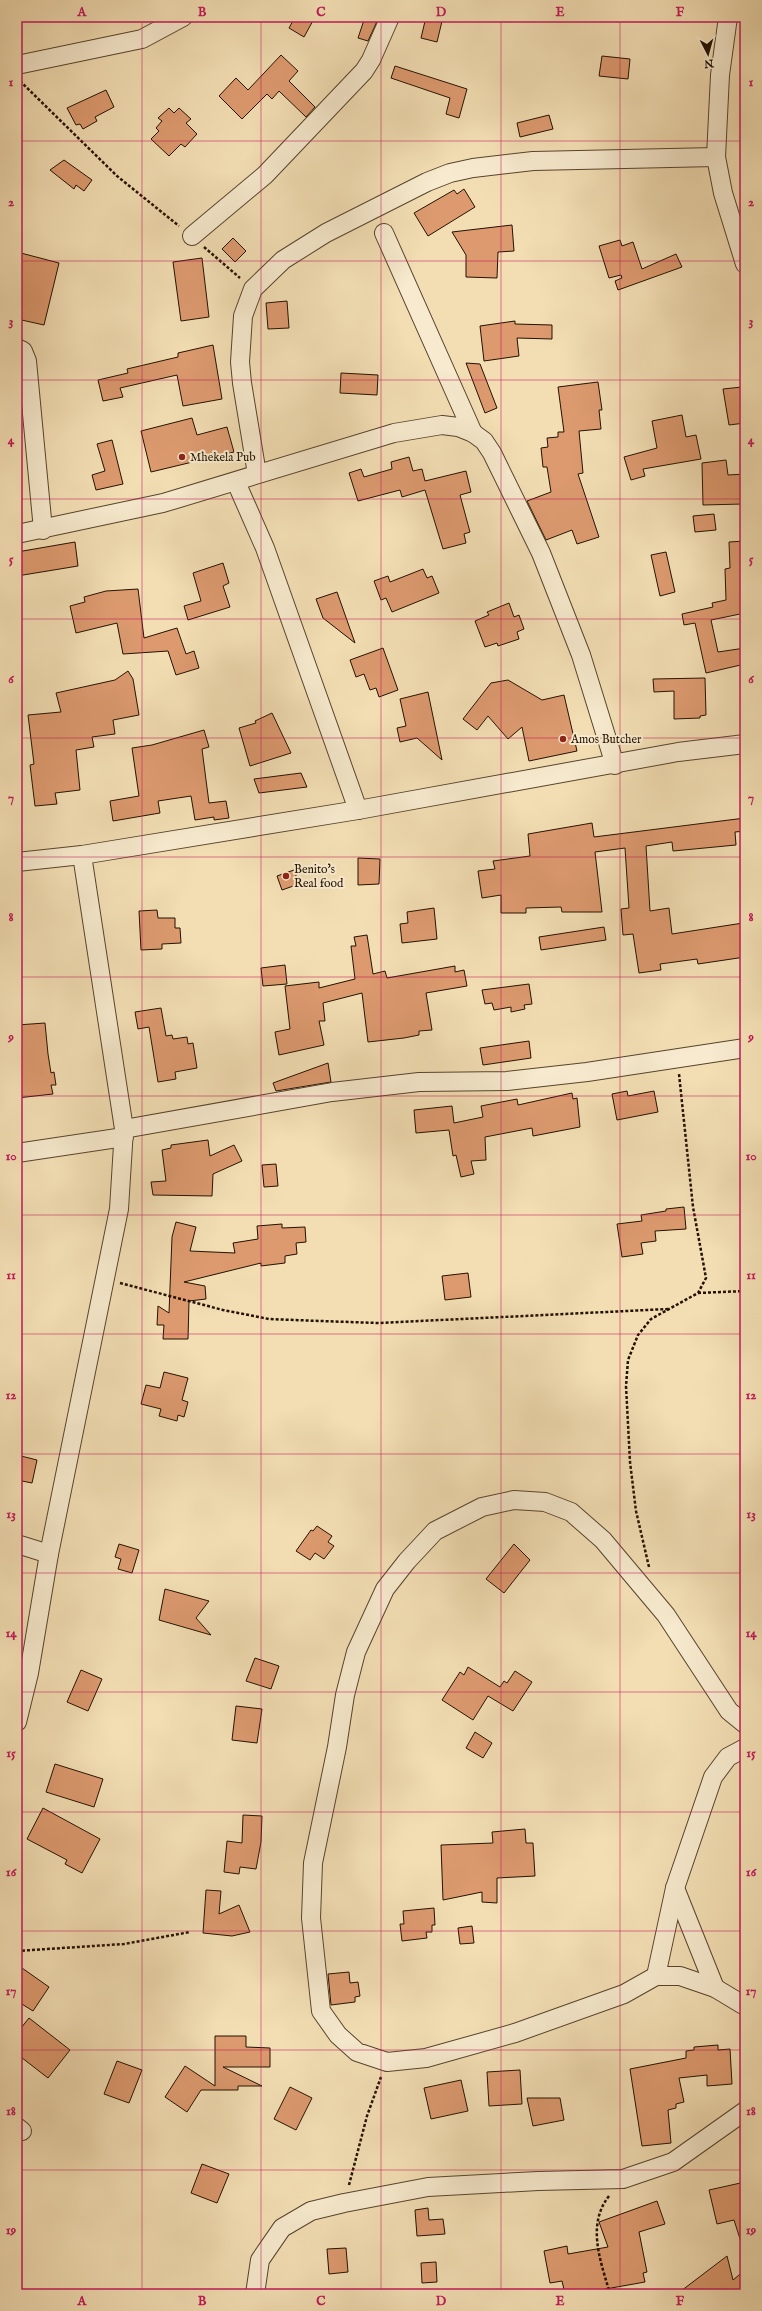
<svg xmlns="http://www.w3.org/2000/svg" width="762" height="2311" viewBox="0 0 762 2311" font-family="'IM FELL English',serif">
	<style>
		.building { fill: #dd9a6f; stroke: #231100 }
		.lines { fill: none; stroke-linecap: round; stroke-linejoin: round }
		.street-casing { stroke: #57442d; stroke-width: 20 }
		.path { stroke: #231100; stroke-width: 2.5; stroke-dasharray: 3 2; stroke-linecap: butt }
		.street { stroke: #f7eace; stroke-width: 18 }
		.grid { fill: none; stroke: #c2185b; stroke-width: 1; stroke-opacity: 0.55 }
		.poi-dot { fill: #8f2418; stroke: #f7eace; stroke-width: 1.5 }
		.labels { text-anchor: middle; stroke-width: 4; stroke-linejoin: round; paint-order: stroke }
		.poi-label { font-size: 12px; fill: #231100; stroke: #f7eace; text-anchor: start }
		.neatline { fill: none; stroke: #c2185b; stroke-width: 1.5 }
		.grid-label { font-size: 13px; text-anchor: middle; font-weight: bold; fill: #c2185b }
	</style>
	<rect width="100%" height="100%" fill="#f3deb4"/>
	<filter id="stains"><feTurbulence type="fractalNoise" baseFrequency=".005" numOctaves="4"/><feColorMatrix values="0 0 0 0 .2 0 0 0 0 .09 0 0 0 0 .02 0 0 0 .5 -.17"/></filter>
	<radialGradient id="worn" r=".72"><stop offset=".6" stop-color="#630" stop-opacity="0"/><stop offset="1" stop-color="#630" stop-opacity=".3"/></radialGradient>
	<g class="building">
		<path d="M295,17h20l-11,20 -15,-9z"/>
		<path d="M365,17h14l-11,24 -10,-3z"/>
		<path d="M426,17h17l-6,25 -16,-4z"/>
		<path d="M281,55l17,16 -9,10 26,26 -9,10 -27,-26 -7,8 -5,-5 -25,25 -23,-23 17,-18 12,12z"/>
		<path d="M602,56l28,3 -2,20 -29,-3z"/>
		<path d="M395,66l72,23 -8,29 -13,-4 4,-16 -59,-20z"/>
		<path d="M106,90l8,17 -19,10 2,4 -14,8 -3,-5 -4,1 -9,-17z"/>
		<path d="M169,108l5,5 5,-5 12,11 -5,4 11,11 -12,13 -4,-3 -12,12 -18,-17 8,-8 -3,-3 6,-7 -4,-3z"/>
		<path d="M549,115l4,14 -33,8 -3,-14z"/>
		<path d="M64,160l28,20 -8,11 -8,-6 -2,4 -24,-19z"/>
		<path d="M464,189l11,18 -47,29 -14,-23 40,-23 3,4z"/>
		<path d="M512,225l2,26 -16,1 -1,26 -31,-1v-22l-14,-23z"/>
		<path d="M233,238l13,13 -11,11 -13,-13z"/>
		<path d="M620,240l2,6 11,-4 9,27 34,-15 6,13 -64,23 -3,-9 7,-3 -1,-3 -12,3 -10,-32z"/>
		<path d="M17,252l42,11 -15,62 -27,-6z"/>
		<path d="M202,258l7,59 -28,4 -8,-59z"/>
		<path d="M287,301l2,27 -21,1 -2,-26z"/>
		<path d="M515,321v3l37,1v14l-35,-1 2,18 -35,5 -4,-35z"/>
		<path d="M213,345l9,54 -39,7 -6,-31 -57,13 3,9 -20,4 -5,-21 30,-7 -1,-4 51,-12v-4z"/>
		<path d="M466,363l14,1 17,44 -12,5z"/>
		<path d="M341,373l37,2 -1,20 -37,-2z"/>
		<path d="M598,382l4,28h-3l2,19 -22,2 4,42 -5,1 21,63 -22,7 -5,-14 -26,10 -19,-39 24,-9 -4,-25h-4l-2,-19 7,-1 -1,-9 11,-1v-5h6l-6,-45z"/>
		<path d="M742,387l3,36 -16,2 -6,-36z"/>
		<path d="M682,415l4,22 10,-2 5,24 -58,10 2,7 -14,4 -7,-23 33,-9 -5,-27z"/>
		<path d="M192,418l5,17 30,-8 7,25 -83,20 -10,-41z"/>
		<path d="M112,440l11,44 -27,6 -4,-15 13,-4 -8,-27z"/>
		<path d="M409,457l4,14 9,-2 3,12 41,-10 5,21 -11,3 10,37 -6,2 2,9 -23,6 -18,-59 -23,7 -2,-7 -42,11 -9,-28 12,-4 3,8 28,-8 -1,-7z"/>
		<path d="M726,460l2,15 17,-1v23h-3l1,7 -40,1 -1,-42z"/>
		<path d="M714,514l2,16 -21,2 -2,-16z"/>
		<path d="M745,541v72l-34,7 7,32 27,-4v16l-39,9 -11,-50 -11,2 -2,-11 31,-7 -1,-4 14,-3 -1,-31 5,-1 -1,-26z"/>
		<path d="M75,542l3,24 -61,10v-24z"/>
		<path d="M666,552l9,40 -15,4 -9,-41z"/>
		<path d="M223,563l6,20 -6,3 7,21 -42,13 -4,-14 17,-5 -8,-28z"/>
		<path d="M423,569l4,9 5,-2 7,17 -47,19 -6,-14 -5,2 -7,-19 14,-5 2,6z"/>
		<path d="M138,589l6,49 33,-10 9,26 8,-3 5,17 -23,7 -8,-24 -45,3 -6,-31 -41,10 -6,-27 15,-4 -1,-5 22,-6z"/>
		<path d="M337,592l18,51 -32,-25 -7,-19z"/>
		<path d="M509,603l5,14 5,-2 5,14 -7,3 2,7 -21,7 -1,-3 -12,4 -10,-26 14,-6 -2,-3z"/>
		<path d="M383,648l15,42 -19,7 -3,-9 -6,2 -6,-16 -8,3 -6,-17z"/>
		<path d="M128,671l5,8 6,36 -26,5 2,14 -23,3 2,10 -18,3 4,40 -25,3 2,11 -22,2 -5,-41 4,-1 -6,-49 33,-3 -5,-19 59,-13z"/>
		<path d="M705,678l1,37 -6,1v2l-26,1v-28l-20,1 -1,-13z"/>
		<path d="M508,680l34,20 22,-5 13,56 -48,10 -7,-34 -14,12 -20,-23 -11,14 -14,-11 28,-36z"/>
		<path d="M428,692l2,10 12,58 -25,-22 -17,4 -3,-14 9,-2 -6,-27z"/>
		<path d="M272,713l19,40 -41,13 -11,-38 17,-5 -1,-2z"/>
		<path d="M204,730l5,17 -7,2 7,54 17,-2 3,17 -15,2v-3l-19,3 -4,-24 -33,5 2,12 -47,8 -3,-20 29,-5 -7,-48 20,-3z"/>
		<path d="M301,773l6,14 -48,6 -5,-14z"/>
		<path d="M745,818v13l-10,1 1,13 -63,6 -1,-9 -26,4 4,65 19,-3 3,26 71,-11 2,34 -47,7 -1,-5 -37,5 1,6 -22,3 -6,-39 -10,1 -2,-26 8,-1 -4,-60 -30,4 7,60h-40l-1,-5 -35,1v5h-25v-18l-19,3 -4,-27 17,-2 -2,-8 37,-5 -2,-22 64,-11 2,14z"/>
		<path d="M358,858l22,1 -1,25 -21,1z"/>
		<path d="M294,870l5,14 -17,6 -5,-14z"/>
		<path d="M434,908l3,31 -35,4 -2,-19 8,-1 -1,-11z"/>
		<path d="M157,910l1,8h17v10h5l1,15 -19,1v5l-21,1 -2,-39z"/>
		<path d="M604,927l2,13 -65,10 -2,-13z"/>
		<path d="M367,935l6,39 12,-3 2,7 68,-12v6l9,-2 3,16 -41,7 6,37 -13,1v4l-15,3 -36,4 -6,-49 -39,10 2,18h-6l5,24 -45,10 -4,-23 15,-3 -5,-43 34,-4v6l36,-9 -4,-33h5l-2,-9z"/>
		<path d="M285,965l2,19 -24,2 -2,-18z"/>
		<path d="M529,984l3,20 -8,1 1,4 -14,3v-5l-17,3 -2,-7 -7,1 -3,-14z"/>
		<path d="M161,1008l5,28 6,-1 1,4 14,-2 1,7 5,-1 4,25 -22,4 1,7 -18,3 -9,-55 -11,2 -3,-17z"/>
		<path d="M45,1023l3,31 3,19 3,-1 2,13h-5l2,9 -36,4v-31h4l-4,-42z"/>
		<path d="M529,1041l2,17 -48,7 -3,-17z"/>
		<path d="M328,1063l3,19 -55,9 -3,-8z"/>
		<path d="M627,1091l1,5 26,-5 4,21 -41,8 -5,-26z"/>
		<path d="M572,1093l1,6 4,-1 3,29 -47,9 -1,-8 -47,9 1,23 -15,1 3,13 -13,3 -5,-22 -3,1 -4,-26 -33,3 -2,-23 38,-4 2,17 29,-6 -2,-11 36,-7 1,6z"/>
		<path d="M208,1140l2,16 24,-11 8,16 -29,13 -1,22 -59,-1 -2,-13 15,-1 -4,-31 9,-2v-3z"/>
		<path d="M276,1164l2,22 -14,1 -2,-22z"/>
		<path d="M684,1207l2,22 -31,2 1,10 -15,2 2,11 -21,3 -5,-33 25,-3 -1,-6 25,-4v-2z"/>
		<path d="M176,1222l20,5 -6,24 45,2 -2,-10 25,-4 -1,-13 25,-2v4l23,-1 1,15 -10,1 1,11 -12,2v7l-24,3v-3l-77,19 21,4 1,13 -17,2 -1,38h-25l1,-14h-7l1,-19 11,7 3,-76z"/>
		<path d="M468,1273l3,24 -26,3 -3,-24z"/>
		<path d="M164,1372l24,6 -6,22 6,2 -4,15 -6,-2 -1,6 -18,-5 2,-7 -20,-5 5,-19 14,3z"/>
		<path d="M17,1455l20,5 -5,23 -15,-3z"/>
		<path d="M317,1526l15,10 -4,6 6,4 -10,13 -9,-6 -5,7 -14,-9 15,-21 2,1z"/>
		<path d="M119,1544l20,6 -7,23 -14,-4 3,-10 -6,-2z"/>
		<path d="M514,1544l16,16 -26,33 -18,-14z"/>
		<path d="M165,1589l44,12 -13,17 15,17 -52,-15z"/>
		<path d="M255,1658l24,8 -8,23 -25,-8z"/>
		<path d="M468,1667l32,20 4,-6 3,2 8,-12 17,11 -19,29 -25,-15 -15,24 -31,-20 18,-28 4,3z"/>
		<path d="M81,1670l21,9 -14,32 -21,-9z"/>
		<path d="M236,1706l26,3 -5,34 -25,-3z"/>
		<path d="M475,1732l17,11 -9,15 -17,-10z"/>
		<path d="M55,1764l48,15 -9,28 -48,-15z"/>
		<path d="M43,1808l57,31 -18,34 -17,-9 2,-4 -40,-21z"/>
		<path d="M243,1815l19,1 -1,26 -5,27 -16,-2 -1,7 -15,-2 3,-31 15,2z"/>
		<path d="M525,1829l1,14h7l2,33 -38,2v25l-15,-1v-10l-39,8 -2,-55 52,-2 -1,-11z"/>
		<path d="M206,1890l15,1 -2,23 20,-9 11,27 -18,4 -29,-3z"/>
		<path d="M434,1908l1,17h-3v7h-6l1,6 -25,3 -2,-17h4l-1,-13z"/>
		<path d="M472,1926l2,17 -14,1 -2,-16z"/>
		<path d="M22,1968l27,19 -16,24 -16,-10v-26z"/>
		<path d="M349,1972l1,11 8,-1 2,14 -5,1v5l-24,3 -3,-31z"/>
		<path d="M29,2018l41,32 -22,28 -31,-24v-21z"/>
		<path d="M215,2036h31v11l24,1v19h-47l39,19h-24v4h-37l-14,22 -22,-15 20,-31 30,20z"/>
		<path d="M718,2045v5l12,-1 2,35 -25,2v-11l-28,3 5,24 -8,2v4l-8,2 3,33 -29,3 -12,-77 56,-11v-7l8,-1v-3z"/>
		<path d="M117,2061l25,9 -13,33 -25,-9z"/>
		<path d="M520,2070l2,34 -33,2 -2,-34z"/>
		<path d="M461,2080l7,31 -37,8 -7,-31z"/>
		<path d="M290,2087l22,11 -16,32 -22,-11z"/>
		<path d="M527,2098h33l4,22 -31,6z"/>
		<path d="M202,2164l27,10 -12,29 -26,-10z"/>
		<path d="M745,2182v63h-3l-8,-25 -17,4 -8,-34z"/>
		<path d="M657,2201l8,23 -26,8 8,40 -4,1 2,9 -45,8 1,4h-36l-3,-13 -12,2 -6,-32 23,-5 1,8 40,-7 -9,-25z"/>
		<path d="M428,2208l1,12 14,-1 2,15 -28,2 -2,-26z"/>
		<path d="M346,2248l2,24 -19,2 -2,-25z"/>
		<path d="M727,2256l6,24 12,-10v24h-68z"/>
		<path d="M436,2262l1,20 -15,1 -1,-20z"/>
	</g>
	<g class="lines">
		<g class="street-casing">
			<g id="street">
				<path d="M728,17l-8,58 -4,82 7,36 22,71"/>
				<path d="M17,65l125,-26 41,-22"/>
				<path d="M384,233l89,200"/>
				<path d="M192,236l73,-61 99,-104 7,-11 19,-43"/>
				<path d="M17,348l6,3 4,10 16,169"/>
				<path d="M257,474l-15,-91 -2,-21 3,-46 10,-27 30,-29 43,-27 101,-51 23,-9 23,-5 60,-7 183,-4"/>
				<path d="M236,482l29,66 93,262"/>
				<path d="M17,534l146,-31 231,-70 48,-8 16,2 15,6 11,8 8,12 49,100 40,102 34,110"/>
				<path d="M17,862l65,-7 276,-45 320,-58 67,-8"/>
				<path d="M124,1129l208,-37 87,-10 88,-1 80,-9 158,-24"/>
				<path d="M17,1153l107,-16"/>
				<path d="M17,1544l32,10"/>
				<path d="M17,1722l12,-49 20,-119 70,-345 5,-80 -42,-274"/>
				<path d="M745,1724l-16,-13 -63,-96 -63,-75 -32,-28 -26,-10 -31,-2 -32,7 -47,24 -28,30 -22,28 -29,63 -11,43 -8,52 -24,116 -2,55 10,93 17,24 19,17 30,10 39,-4 89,-25 109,-39 32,-18h24l35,12 30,18"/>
				<path d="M675,1888l40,100"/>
				<path d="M656,1976l19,-88 38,-111 15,-20 17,-9"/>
				<path d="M17,2127l5,4"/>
				<path d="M255,2294l5,-34 22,-32 29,-17 33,-8 84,-16 110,-6 85,-2 50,-17 72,-51"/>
			</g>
		</g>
		<g class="path">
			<path d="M20,81l97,95 62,50"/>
			<path d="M204,247l36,31"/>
			<path d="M120,1283l103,27 46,9 51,2 59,2 289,-14"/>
			<path d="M698,1293l47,-2"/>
			<path d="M649,1567l-13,-56 -6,-49 -4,-76 2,-26 10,-25 13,-16 47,-26 8,-15 -13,-71 -14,-133"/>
			<path d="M17,1951l107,-7 66,-12"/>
			<path d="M349,2185l18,-69 14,-39"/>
			<path d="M609,2196c-23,29 -8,66 1,98"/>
		</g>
		<use href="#street" class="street"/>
	</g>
	<path class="grid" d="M142,17v2277M261,17v2277M381,17v2277M501,17v2277M620,17v2277M17,141h728M17,261h728M17,380h728M17,499h728M17,619h728M17,738h728M17,857h728M17,977h728M17,1096h728M17,1215h728M17,1334h728M17,1454h728M17,1573h728M17,1692h728M17,1812h728M17,1931h728M17,2050h728M17,2170h728"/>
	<g class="poi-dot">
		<circle cx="182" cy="457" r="4"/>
		<circle cx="563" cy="739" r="4"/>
		<circle cx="286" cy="876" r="4"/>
	</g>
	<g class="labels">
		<g class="poi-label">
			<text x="190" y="461">Mhekela Pub</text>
			<text x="571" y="743">Amos Butcher</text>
			<text x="294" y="873">Benito's<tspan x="294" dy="14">Real food</tspan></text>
		</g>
	</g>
	<rect width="762" height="2311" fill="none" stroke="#f3deb4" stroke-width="44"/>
	<g transform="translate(708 54) rotate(174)" stroke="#f7eace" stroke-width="3" paint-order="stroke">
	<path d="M0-3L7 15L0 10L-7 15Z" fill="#231100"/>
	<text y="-6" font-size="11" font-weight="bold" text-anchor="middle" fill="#231100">N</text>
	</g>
	<rect x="22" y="22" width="718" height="2267" class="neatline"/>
	<g class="grid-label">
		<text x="82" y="16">A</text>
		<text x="202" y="16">B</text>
		<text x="321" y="16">C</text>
		<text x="441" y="16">D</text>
		<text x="560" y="16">E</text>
		<text x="680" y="16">F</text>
		<text x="11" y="86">1</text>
		<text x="751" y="86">1</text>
		<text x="11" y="206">2</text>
		<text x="751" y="206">2</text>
		<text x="11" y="325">3</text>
		<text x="751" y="325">3</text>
		<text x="11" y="444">4</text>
		<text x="751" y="444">4</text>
		<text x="11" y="563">5</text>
		<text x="751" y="563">5</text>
		<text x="11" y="683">6</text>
		<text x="751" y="683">6</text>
		<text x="11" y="802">7</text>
		<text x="751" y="802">7</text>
		<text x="11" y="921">8</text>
		<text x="751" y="921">8</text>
		<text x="11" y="1041">9</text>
		<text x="751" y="1041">9</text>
		<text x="11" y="1160">10</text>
		<text x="751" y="1160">10</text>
		<text x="11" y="1279">11</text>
		<text x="751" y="1279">11</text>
		<text x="11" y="1399">12</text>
		<text x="751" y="1399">12</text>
		<text x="11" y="1518">13</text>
		<text x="751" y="1518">13</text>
		<text x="11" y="1637">14</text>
		<text x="751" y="1637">14</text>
		<text x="11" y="1757">15</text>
		<text x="751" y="1757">15</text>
		<text x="11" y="1876">16</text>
		<text x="751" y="1876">16</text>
		<text x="11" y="1995">17</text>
		<text x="751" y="1995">17</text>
		<text x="11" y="2115">18</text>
		<text x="751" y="2115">18</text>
		<text x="11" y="2234">19</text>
		<text x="751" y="2234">19</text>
		<text x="82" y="2305">A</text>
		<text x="202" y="2305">B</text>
		<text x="321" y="2305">C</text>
		<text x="441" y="2305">D</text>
		<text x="560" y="2305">E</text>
		<text x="680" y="2305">F</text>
	</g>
	<rect width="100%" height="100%" filter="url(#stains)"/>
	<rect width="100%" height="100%" fill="url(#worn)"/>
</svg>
